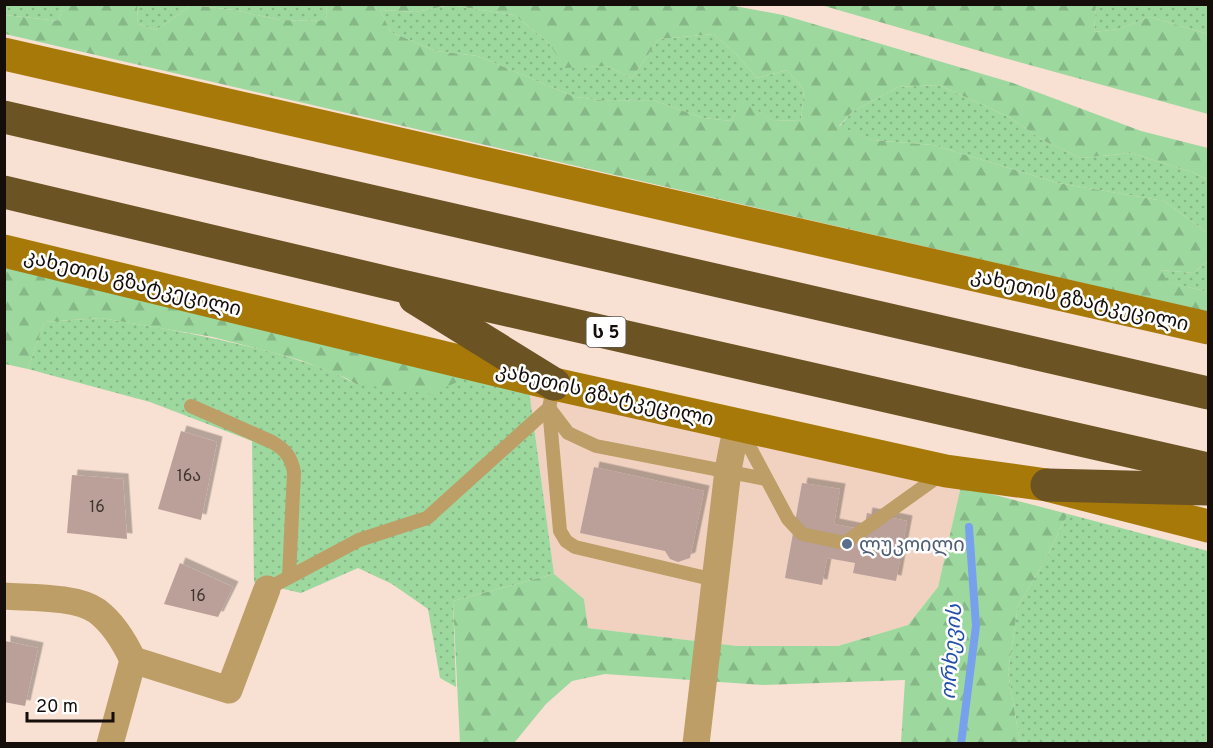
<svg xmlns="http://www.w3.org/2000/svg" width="1213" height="748" viewBox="0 0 1213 748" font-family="Overpass,'Noto Sans Georgian',sans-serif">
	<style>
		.built { fill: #f1d2c1 }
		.grass { fill: url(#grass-dots) }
		.forest { fill: url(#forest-firs); fill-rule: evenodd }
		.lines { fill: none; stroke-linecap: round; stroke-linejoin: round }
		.stream { stroke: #78a1ed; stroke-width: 8 }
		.building { fill: #baa099; filter: url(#shadow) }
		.lane { stroke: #bc9e66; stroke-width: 14 }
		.street { stroke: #bc9e66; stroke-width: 27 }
		.secondary { stroke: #a77908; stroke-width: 33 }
		.highway { stroke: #6b5323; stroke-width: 33 }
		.service-dot { fill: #5c6f8a; stroke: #fff; stroke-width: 2 }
		.labels { text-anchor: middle; stroke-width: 5; stroke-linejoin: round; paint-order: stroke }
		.number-label { font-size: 16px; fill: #3e322d }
		.shield { fill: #fff; stroke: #5b5653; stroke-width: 1.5 }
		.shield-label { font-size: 18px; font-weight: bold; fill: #150d09 }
		.street-label { font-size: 20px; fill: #150d09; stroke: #fff }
		.service-label { font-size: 20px; fill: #4e5e75; stroke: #fff; text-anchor: start }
		.water-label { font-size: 21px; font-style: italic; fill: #2450a9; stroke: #fff }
	</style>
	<defs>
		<pattern id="grass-dots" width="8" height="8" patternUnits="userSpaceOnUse" patternTransform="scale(1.5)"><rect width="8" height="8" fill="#9dd89e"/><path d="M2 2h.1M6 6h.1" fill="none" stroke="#86b887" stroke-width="1.8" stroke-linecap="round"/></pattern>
		<pattern id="forest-firs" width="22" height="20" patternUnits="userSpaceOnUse" patternTransform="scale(1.5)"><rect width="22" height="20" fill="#9dd89e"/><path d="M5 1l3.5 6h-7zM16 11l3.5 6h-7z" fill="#86b887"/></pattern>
		<filter id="shadow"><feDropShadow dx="5.5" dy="-5.5" stdDeviation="0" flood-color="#0004"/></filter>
	</defs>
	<rect width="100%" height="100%" fill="#f8e0d3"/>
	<path class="built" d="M529,390l432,96 -23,101 -30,38 -70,21h-101l-149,-18 -4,-29 -30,-25z"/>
	<g class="grass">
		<path d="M5,5h58l-4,16 -54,-6z"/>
		<path d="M137,5h190l-1,16 -46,-1 -46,-10 -42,-5 -36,25 -18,-6z"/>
		<path d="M450,5l64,10 34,27 17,25 42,-1 25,12 27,-39 55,-5 24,22 19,22 30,-8 17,20 -3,31 -29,-1 -31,-19 -9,20 -29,-3 -50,-18 -42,1 -36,-4 -97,-41 -42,-5 -45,-19 -11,-22 36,2z"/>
		<path d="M1096,5h112v29l-58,-17 -31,12 -25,3z"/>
		<path d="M939,85l70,32 35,24 37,17 50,-5 61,19 16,8v53l-44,-32 -106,-18 -125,-38 -60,-5 -34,-13 13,-15 46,-25z"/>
		<path d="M1208,261v31l-41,-10 -6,-12 32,3z"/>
		<path d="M101,318c57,9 113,19 169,34 29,8 60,17 86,32l112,-7 61,13 25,184 -101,27 3,86 -16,-9 -12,-69 -36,-25 -34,-16 -57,25 -47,-11 -2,-141 -102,-39 -122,-33 16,-47z"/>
		<path d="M1068,514l140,37v192h-188l-12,-71 10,-66 26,-44z"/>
	</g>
	<g class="forest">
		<path d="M63,4l74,1 1,19 18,6 36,-25 42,5 46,10 46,1 1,-17h397l59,11 230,68 128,48 67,17v32l-16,-8 -61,-19 -50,5 -37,-17 -35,-24 -70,-32 -41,2 -46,25 -13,14 34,14 60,5 125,38 106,18 44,32v28l-15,12 -32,-3 7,12 40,10v20l-1203,-278v-19l54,6zM450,5l64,10 34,27 17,26 42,-2 25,12 27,-39 55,-5 24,22 19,22 30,-8 17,20 -3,31 -29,-1 -31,-20 -9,21 -29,-3 -50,-18 -42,1 -36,-4 -97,-41 -42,-5 -45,-19 -11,-22 36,2z"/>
		<path d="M821,5h275l-2,27 25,-3 31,-12 58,17v80l-211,-58z"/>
		<path d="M5,263l463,114 -37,17 -75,-10 -10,-6 -46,-18 -87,-23 -112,-19 -57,4 -16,47 -23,-5z"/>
		<path d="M961,486l107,28 -24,48 -26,44 -10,66 12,71h-119l4,-63 -142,5 -158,-11 -33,7 -26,23 -32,39h-54l-7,-142 101,-27 30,25 4,29 149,18h101l70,-21 30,-38z"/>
	</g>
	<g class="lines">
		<path class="stream" d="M961,744l15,-118 -7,-99"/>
	</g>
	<g class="building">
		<path d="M181,431l36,11 -16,78 -43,-11z"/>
		<path d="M594,467l110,24 -14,67 -12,4 -8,-3 -5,-8 -85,-18z"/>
		<path d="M72,475l51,4 4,60 -60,-6z"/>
		<path d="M802,483l38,6 -6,35 30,6 3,-17 40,8 -11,60 -43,-8 2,-10 -28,-5 -5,27 -37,-7z"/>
		<path d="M180,563l53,24 -15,30 -54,-13z"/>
		<path d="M5,641l33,7 -13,58 -21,-4z"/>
	</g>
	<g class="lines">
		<g class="lane">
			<path d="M191,406l81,36c14,8 19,15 22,30l-5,105"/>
			<path d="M549,408l11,123 6,10 9,6 140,33"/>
			<path d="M549,408l19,25 28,13 170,33"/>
			<path d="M740,429l48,90 14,15 43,9 98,-70"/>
			<path d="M267,589l92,-49 68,-22 122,-110 5,-24"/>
		</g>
		<g class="street">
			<path d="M4,596c26,2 72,0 93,15 16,12 28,32 36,49l-23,84"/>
			<path d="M133,660l96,30 38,-101"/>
			<path d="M696,744l32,-274 9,-46"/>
		</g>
		<g class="secondary">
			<path d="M4,54l1204,274"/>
			<path d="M4,251l550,133 392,87 101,14 161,41"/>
		</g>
		<g class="highway">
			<path d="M4,117l1204,276"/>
			<path d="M4,192l389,92 815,185"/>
			<path d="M415,298l139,86"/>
			<path d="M1047,485l161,4"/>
		</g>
	</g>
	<circle class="service-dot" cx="847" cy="544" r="6"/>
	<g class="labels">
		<g class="number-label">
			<text x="189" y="481">16ა</text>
			<text x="97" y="512">16</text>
			<text x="198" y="601">16</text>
		</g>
		<rect class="shield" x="586.5" y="317" width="39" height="30" rx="4.5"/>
		<g class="shield-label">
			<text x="606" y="338">ს 5</text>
		</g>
		<g class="street-label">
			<text transform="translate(133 282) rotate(14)" y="7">კახეთის გზატკეცილი</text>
			<text transform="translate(1080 299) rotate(13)" y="7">კახეთის გზატკეცილი</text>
			<text transform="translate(605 394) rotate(13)" y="7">კახეთის გზატკეცილი</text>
		</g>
		<g class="service-label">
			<text x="859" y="551">ლუკოილი</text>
		</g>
		<g class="water-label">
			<text transform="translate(951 652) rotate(-86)" y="7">ორხევის</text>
		</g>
	</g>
	<rect width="1213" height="748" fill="none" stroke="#150d09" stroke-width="12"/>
	<path d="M27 712v9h86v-9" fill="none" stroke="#150d09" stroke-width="3"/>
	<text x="36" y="712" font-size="18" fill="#150d09" stroke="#ffffff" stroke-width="4.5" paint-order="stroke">20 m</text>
</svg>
